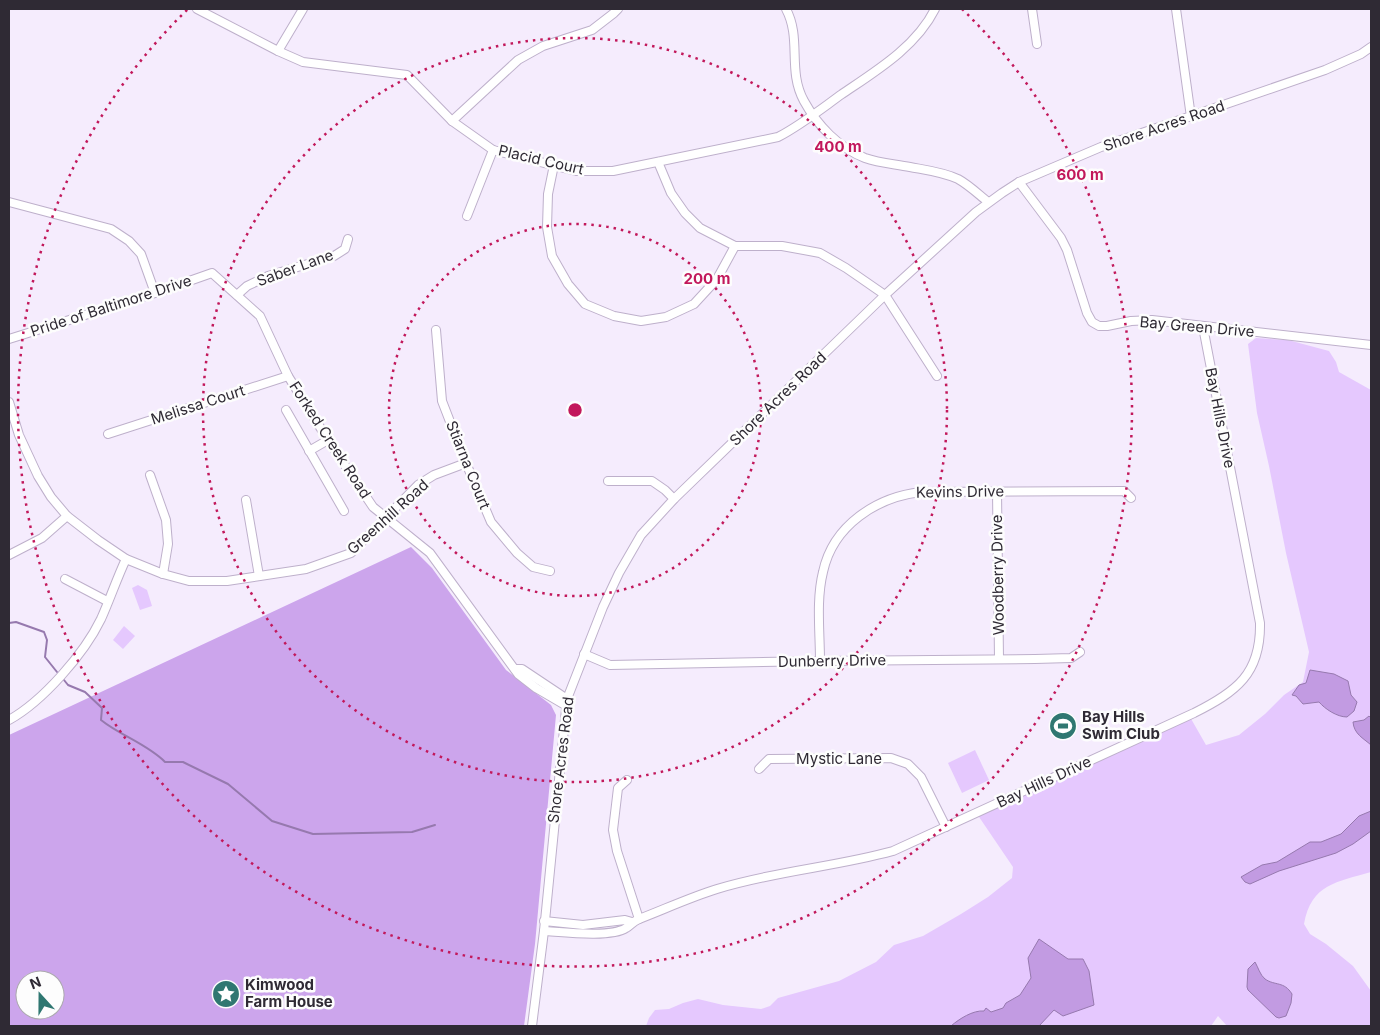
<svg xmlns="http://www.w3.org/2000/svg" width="1380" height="1035" viewBox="0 0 1380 1035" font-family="Inter,sans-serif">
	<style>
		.green { fill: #e5c8fe }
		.forest { fill: #cca5ec; fill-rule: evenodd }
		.water { fill: #c29be2; stroke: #9679ae }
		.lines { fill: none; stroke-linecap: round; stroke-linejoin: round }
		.stream { stroke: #9679ae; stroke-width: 2 }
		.minor-casing { stroke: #beb0cb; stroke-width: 10 }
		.minor { stroke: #fff; stroke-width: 8 }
		.ring { fill: none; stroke: #c2185b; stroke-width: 2.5; stroke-dasharray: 2.5 5 }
		.labels { text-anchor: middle; stroke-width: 5; stroke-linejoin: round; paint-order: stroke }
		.street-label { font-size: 15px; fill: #2f2a34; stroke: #fdfdfd }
		.poi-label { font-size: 15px; font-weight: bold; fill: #2f2a34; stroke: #fdfdfd; text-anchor: start }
		.centre { fill: #c2185b; stroke: #fdfdfd; stroke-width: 2.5 }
		.ring-label { font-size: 15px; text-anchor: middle; font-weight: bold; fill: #c2185b; stroke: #fdfdfd; stroke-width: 5; stroke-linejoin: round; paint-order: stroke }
	</style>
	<rect width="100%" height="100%" fill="#f5ecfd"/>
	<g class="green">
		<path d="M1256,338l32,2 41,11 7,11 3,10 32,18v482c-34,10 -60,12 -67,52l6,10 16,10 27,22 18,25v35h-144l-9,-10 -7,10h-565l3,-8 6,-8 14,-1 14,-6 15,-4 25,6 38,4 9,-3 8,-8 61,-17 37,-19 18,-17 29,-9 38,-22 27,-17 24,-19 1,-11 -38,-56 78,-29 70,-32 67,-33 16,28 33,-10 26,-21 19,-19 19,-13 6,-30 -23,-99 -17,-87 -12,-53 -9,-69z"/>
		<path d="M138,585l9,5 5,16 -12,4 -8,-22z"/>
		<path d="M124,626l11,10 -12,13 -10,-9z"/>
		<path d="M975,750l14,30 -27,13 -14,-30z"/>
	</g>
	<path class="forest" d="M411,547l21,21 74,102 45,35 5,10 -21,229 -11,82h-515v-291zM25,980h30v30h-30z"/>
	<g class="water">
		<path d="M1310,670l24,4 14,7 3,14 6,7 -3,9 -7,6c-10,0 -22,-8 -28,-15l-16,2 -7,-8 -4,-1 7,-10 7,-2z"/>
		<path d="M1369,716l2,2v27c-8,-7 -17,-11 -18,-23l11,-2z"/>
		<path d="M1371,811v20l-18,13 -17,9 -57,18 -29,13 -5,-2 -4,-5 21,-12 15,-3 33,-20h11l20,-8 18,-18z"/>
		<path d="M1039,939l29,20h15l6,12 5,34 -31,11 -9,-6 -15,16h-88c8,-7 22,-16 33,-15l2,-3 5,4 12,-4 3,-5 14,-8 11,-17 -3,-20z"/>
		<path d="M1255,962c3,5 5,13 10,17 10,7 19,2 27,15l-1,9 -5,13 -7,2 -3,-1 -28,-27 -1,-3 1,-18z"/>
	</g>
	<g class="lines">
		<g class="stream">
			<path d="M9,623l7,-1 28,10 3,8 -2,17 12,15"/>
			<path d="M64,680l4,5 17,7 17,16 -1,12c20,16 46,24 64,42h18l45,22 44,37 41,13 99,-2 23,-7"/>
		</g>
		<g class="minor-casing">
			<g id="minor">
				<path d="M197,9l81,42 25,11 104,13 45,46 41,29 83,21h37l165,-34c23,-12 43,-28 64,-43 34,-23 74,-47 93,-85"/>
				<path d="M786,9c16,30 1,61 18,92 13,24 35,47 61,57 14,5 30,6 45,9 16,3 33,5 48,12 11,6 20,15 30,23"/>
				<path d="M1032,9l5,35"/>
				<path d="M1176,9l15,108"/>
				<path d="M278,51l25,-42"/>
				<path d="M452,121l66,-61 25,-14 49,-16 22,-17 4,-4"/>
				<path d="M658,162l13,31 14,20 15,15 35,18h47l38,7 26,15 39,27 52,81"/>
				<path d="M554,165l-6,29 -1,33 5,29 16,28 17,20 29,12 27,5 25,-4 28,-13 23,-25 18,-33"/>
				<path d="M1019,182l42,56 6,12 20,63 5,9 7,4h8l24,-5 21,-1 219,25"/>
				<path d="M9,202l102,27 18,12 12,13 14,39"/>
				<path d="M467,216l26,-66"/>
				<path d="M237,295l10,-9 21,-10 66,-20 11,-7 3,-10"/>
				<path d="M436,330l6,71 24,62 25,59 26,31 16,14 17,4"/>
				<path d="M9,339l146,-46 57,-20 48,43 28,60 40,64 45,67 57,46 88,121 18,14 29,17"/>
				<path d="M9,402l10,33 19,41 13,21 16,19 31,24 28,19 37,15 26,7h38l79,-12 45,-16 67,-68 16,-10 32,-12"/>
				<path d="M286,410l58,101"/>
				<path d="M108,434l180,-58"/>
				<path d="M309,451l19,-11"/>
				<path d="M150,475l16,45 2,24 -5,30"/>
				<path d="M608,481h44l13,9 9,9"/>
				<path d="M997,491l2,168"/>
				<path d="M246,500l13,76"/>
				<path d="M9,555l33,-17 25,-22"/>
				<path d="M65,579l42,22"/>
				<path d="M584,654l26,11 210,-4 215,-2 36,-1 9,-6"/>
				<path d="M820,661c0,-29 -4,-61 3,-89 10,-47 54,-75 98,-80l203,-1 7,7"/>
				<path d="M515,669h7l45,30"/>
				<path d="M9,720c34,-19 75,-66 92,-101 9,-20 16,-41 25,-60"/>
				<path d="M759,769l10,-10 122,-1 17,6 13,13 25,50"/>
				<path d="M627,780l-9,8 -5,42 4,21 22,68"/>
				<path d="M544,921l39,4 42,-5 7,2"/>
				<path d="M544,931c18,1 67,7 82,-3 5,-3 6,-6 13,-9 26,-10 52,-22 78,-30 58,-18 118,-22 176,-38l301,-138c42,-21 67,-39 66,-90l-57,-296"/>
				<path d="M532,1026l12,-95 23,-232 36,-92 16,-34 22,-38 33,-36 211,-204 91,-83 26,-19 17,-11 82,-35 224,-77 36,-16 10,-7"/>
			</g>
		</g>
		<use href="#minor" class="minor"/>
	</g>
	<g class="ring">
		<circle cx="575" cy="410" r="186"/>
		<circle cx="575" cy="410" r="372"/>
		<path d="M962 9A557 557 0 1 1 188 9"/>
	</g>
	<defs>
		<g id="stadium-disc" transform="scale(1.4375)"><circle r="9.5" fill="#2f7771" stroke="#fdfdfd"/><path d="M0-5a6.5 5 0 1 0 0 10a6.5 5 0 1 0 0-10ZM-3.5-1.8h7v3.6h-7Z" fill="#fff"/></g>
		<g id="sight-disc" transform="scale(1.4375)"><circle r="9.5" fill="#2f7771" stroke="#fdfdfd"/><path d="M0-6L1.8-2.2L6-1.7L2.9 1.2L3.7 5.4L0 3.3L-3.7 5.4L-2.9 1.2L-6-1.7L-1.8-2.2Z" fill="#fff"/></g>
	</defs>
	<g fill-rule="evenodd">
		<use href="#stadium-disc" x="1063" y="726"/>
		<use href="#sight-disc" x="226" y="994"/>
	</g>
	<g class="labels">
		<g class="street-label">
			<text transform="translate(1164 126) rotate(-19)" y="5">Shore Acres Road</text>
			<text transform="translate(541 160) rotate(13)" y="5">Placid Court</text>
			<text transform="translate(295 268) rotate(-20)" y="5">Saber Lane</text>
			<text transform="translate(111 306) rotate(-18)" y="5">Pride of Baltimore Drive</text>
			<text transform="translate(1197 327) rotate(5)" y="5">Bay Green Drive</text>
			<text transform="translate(778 399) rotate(-44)" y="5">Shore Acres Road</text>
			<text transform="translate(198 405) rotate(-18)" y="5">Melissa Court</text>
			<text transform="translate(1220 418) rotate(79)" y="5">Bay Hills Drive</text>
			<text transform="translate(330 440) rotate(57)" y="5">Forked Creek Road</text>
			<text transform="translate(468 465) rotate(68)" y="5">Stiarna Court</text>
			<text transform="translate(960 492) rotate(-1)" y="5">Kevins Drive</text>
			<text transform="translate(388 517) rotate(-42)" y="5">Greenhill Road</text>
			<text transform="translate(998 575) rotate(-91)" y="5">Woodberry Drive</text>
			<text transform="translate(832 661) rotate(-1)" y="5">Dunberry Drive</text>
			<text x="839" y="764">Mystic Lane</text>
			<text transform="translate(561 760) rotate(-83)" y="5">Shore Acres Road</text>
			<text transform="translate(1044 782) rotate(-25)" y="5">Bay Hills Drive</text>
		</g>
		<g class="poi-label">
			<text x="1082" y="722">Bay Hills<tspan x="1082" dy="17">Swim Club</tspan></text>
			<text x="245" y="990">Kimwood<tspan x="245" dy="17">Farm House</tspan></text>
		</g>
	</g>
	<circle cx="575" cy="410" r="8" class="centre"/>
	<g class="ring-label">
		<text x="838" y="152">400 m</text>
		<text x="1080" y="180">600 m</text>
		<text x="707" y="284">200 m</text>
	</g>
	<rect width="1380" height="1035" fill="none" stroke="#2f2a34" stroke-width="20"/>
	<g transform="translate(40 995) rotate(339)"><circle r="24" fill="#fdfdfd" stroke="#aba9ad"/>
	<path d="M0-4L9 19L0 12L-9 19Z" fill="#2f7771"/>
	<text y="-8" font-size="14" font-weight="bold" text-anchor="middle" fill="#2f2a34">N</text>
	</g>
</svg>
